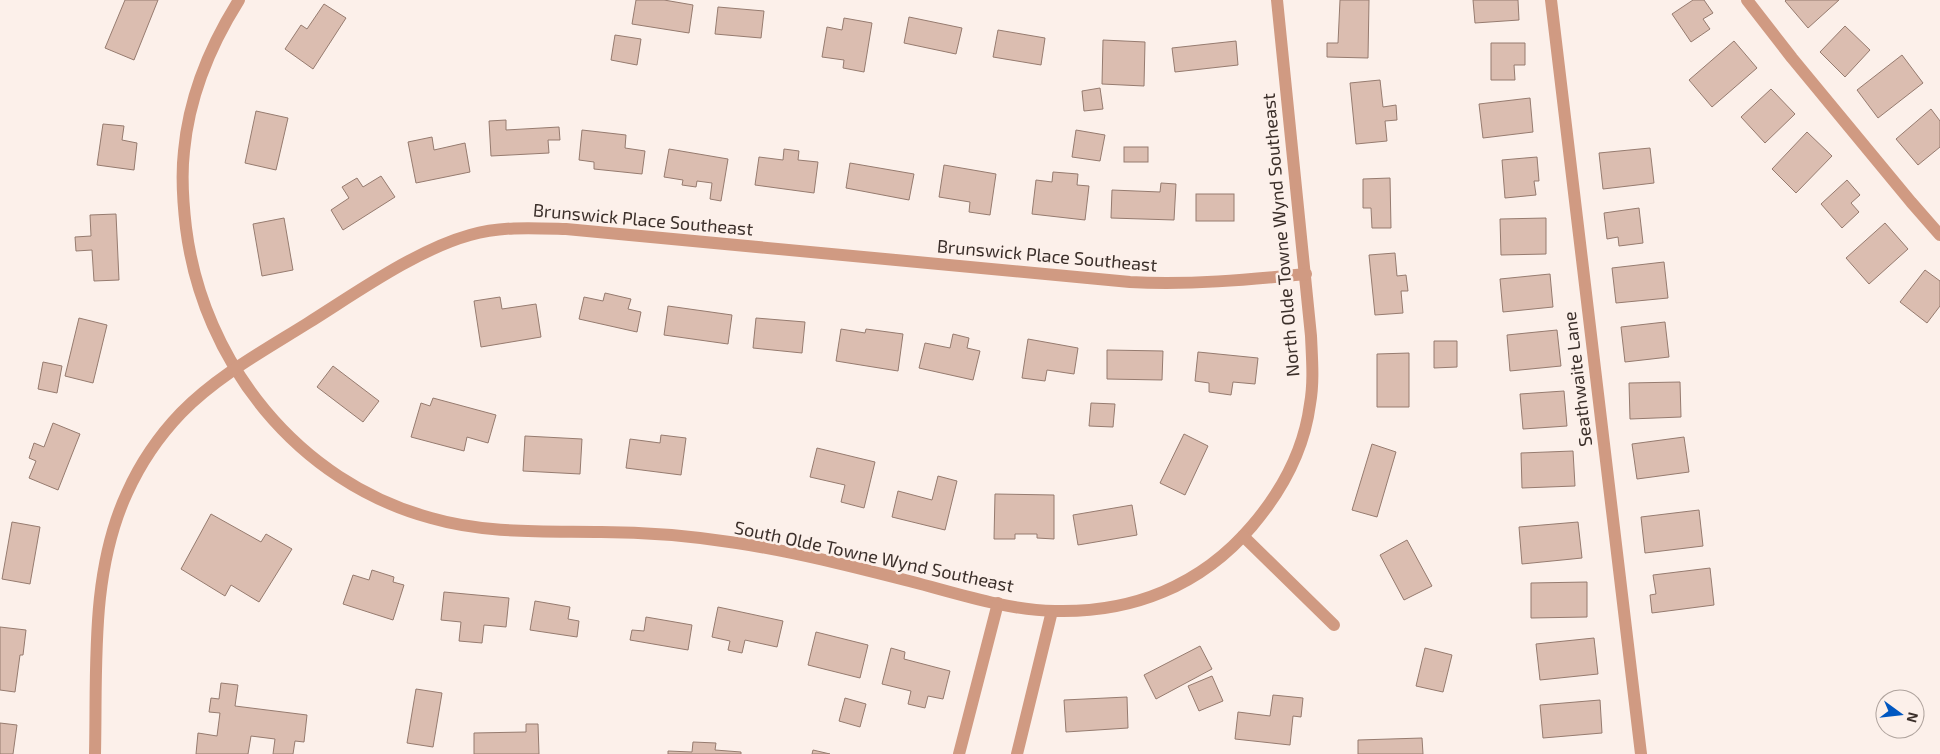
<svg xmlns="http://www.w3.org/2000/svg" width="1940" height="754" viewBox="0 0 1940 754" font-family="'Exo 2',sans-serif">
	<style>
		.building { fill: #dbbdb0; stroke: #967b6f }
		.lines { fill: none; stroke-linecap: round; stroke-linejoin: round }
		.street { stroke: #d09a82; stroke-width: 12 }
		.labels { text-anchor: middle; stroke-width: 5; stroke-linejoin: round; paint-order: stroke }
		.street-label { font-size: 18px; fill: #3b2f2a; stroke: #fcf0ea }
	</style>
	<rect width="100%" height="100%" fill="#fcf0ea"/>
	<g class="building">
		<path d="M125,0h33l-24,60 -29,-12z"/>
		<path d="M636,0h28l29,5 -4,28 -57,-9z"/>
		<path d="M1340,0h29l-1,58 -41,-1v-14h11z"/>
		<path d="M1473,0h45l1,20 -44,3z"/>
		<path d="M1693,0h11l9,13 -10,6 7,10 -19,13 -19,-28z"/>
		<path d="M1786,0h53l-31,28 -23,-27z"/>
		<path d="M324,4l22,14 -33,51 -28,-20 16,-24 6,4z"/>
		<path d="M718,7l46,4 -3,27 -46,-4z"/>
		<path d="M909,17l53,11 -6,26 -52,-11z"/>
		<path d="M844,18l28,5 -8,49 -21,-4 1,-8 -22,-3 5,-30 15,3z"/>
		<path d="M1845,26l25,24 -25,27 -25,-25z"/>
		<path d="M998,30l47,8 -4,27 -48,-8z"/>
		<path d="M615,35l26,4 -4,26 -26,-5z"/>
		<path d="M1103,40l42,2 -1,44 -42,-2z"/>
		<path d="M1236,41l2,24 -63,7 -3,-24z"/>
		<path d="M1734,41l23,27 -45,39 -23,-27z"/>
		<path d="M1491,43h34v22h-11l1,15h-24z"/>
		<path d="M1902,55l21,28 -45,35 -21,-28z"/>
		<path d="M1380,80l3,27 13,-2 1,15 -12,1 2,20 -31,3 -6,-61z"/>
		<path d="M1100,88l3,21 -19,2 -2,-20z"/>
		<path d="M1771,89l24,25 -30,29 -24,-26z"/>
		<path d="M1530,98l3,34 -50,6 -4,-34z"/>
		<path d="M1931,109l9,12v26l-22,18 -22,-26z"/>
		<path d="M256,111l32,7 -12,52 -31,-7z"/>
		<path d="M506,120v10l53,-3 1,13h-12l1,13 -58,3 -2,-35z"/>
		<path d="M103,124l21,2 -2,14 15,3 -3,27 -37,-5z"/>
		<path d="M582,130l44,5 -1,13 20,3 -3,23 -48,-5v-7l-15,-2z"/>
		<path d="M1076,130l29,5 -5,26 -28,-4z"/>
		<path d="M1807,132l25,24 -36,37 -24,-24z"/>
		<path d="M432,137l2,13 31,-7 5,29 -54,11 -8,-41z"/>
		<rect x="1124" y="147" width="24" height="15"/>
		<path d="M1650,148l4,35 -51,6 -4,-36z"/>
		<path d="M669,149l59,10 -7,42 -11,-2 2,-16 -15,-2 -1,6 -14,-2 1,-5 -19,-3z"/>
		<path d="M784,149l15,2 -1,9 20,2 -4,31 -59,-8 4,-28 24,3z"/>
		<path d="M1537,157l2,24h-5l2,14 -31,3 -3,-38z"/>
		<path d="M850,163l64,11 -5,26 -63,-12z"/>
		<path d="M944,165l52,9 -6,41 -21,-3 1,-10 -31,-5z"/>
		<path d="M1053,172l25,2 -1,11 12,1 -4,34 -53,-6 4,-34 16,2z"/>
		<path d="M381,176l14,21 -52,33 -12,-20 18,-12 -7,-11 15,-9 6,9z"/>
		<path d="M1390,178l1,50h-19l-1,-20h-8v-29z"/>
		<path d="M1847,180l13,15 -9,8 8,9 -17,16 -21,-24z"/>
		<path d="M1161,183l15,1 -2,36 -63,-2 1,-28 48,2z"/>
		<rect x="1196" y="194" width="38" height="27"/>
		<path d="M1639,208l4,35 -24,3 -1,-9 -11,2 -3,-26z"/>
		<path d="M116,214l3,66 -25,1 -2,-31 -16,1 -1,-14 16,-1 -1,-21z"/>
		<path d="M284,218l9,52 -31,6 -9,-52z"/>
		<path d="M1546,218v36l-45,1 -1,-36z"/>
		<path d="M1885,223l23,26 -39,35 -23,-26z"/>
		<path d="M1395,253l2,23 9,-1 2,16h-7l2,22 -28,2 -6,-60z"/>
		<path d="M1664,262l4,36 -52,5 -4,-35z"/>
		<path d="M1925,270l15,11v25l-13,17 -27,-21z"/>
		<path d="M1550,274l3,33 -50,5 -3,-33z"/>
		<path d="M605,293l26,6 -3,10 13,3 -4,20 -58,-13 5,-22 19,4z"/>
		<path d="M500,297l2,12 34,-5 5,33 -60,10 -7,-46z"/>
		<path d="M668,306l64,9 -4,29 -64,-9z"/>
		<path d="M79,318l28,7 -14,58 -28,-7z"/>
		<path d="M756,318l49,4 -3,31 -49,-5z"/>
		<path d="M1665,322l4,35 -44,5 -4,-35z"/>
		<path d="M841,329l24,4 1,-4 37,5 -5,37 -62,-10z"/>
		<path d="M1557,330l4,36 -51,5 -3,-36z"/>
		<path d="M953,334l16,4 -2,10 13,3 -7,29 -54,-12 6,-25 25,5z"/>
		<path d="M1028,339l50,9 -4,26 -27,-4 -2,11 -23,-3z"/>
		<path d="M1434,341h23v26l-23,1z"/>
		<path d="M1107,350l56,1 -1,29 -55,-1z"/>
		<path d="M1198,352l60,6 -3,26 -22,-2 -2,13 -22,-3v-9l-14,-2z"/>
		<path d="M1409,353v54h-32v-53z"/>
		<path d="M43,362l19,4 -5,27 -19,-4z"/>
		<path d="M333,366l46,35 -16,21 -46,-35z"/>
		<path d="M1680,382l1,35 -51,2 -1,-36z"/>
		<path d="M1564,391l3,35 -44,3 -3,-35z"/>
		<path d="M433,398l63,17 -8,28 -21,-6 -3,14 -53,-14 10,-34 9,3z"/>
		<path d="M1091,403l24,1 -2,23 -24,-1z"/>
		<path d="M53,423l27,11 -22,56 -29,-12 7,-17 -7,-3 5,-15 10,4z"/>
		<path d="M1184,434l24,12 -23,49 -25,-12z"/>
		<path d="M661,435l25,3 -5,37 -55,-7 4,-29 30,4z"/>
		<path d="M525,436l57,3 -2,35 -57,-3z"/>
		<path d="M1684,437l5,35 -52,7 -5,-35z"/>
		<path d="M1372,444l24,8 -19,65 -25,-7z"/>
		<path d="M817,448l58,14 -11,46 -23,-6 4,-17 -35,-8z"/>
		<path d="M1573,451l2,35 -53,2 -1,-35z"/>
		<path d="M938,476l19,5 -12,49 -53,-13 6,-26 34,9z"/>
		<path d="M995,494l59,1v44l-17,-1v-4h-22v5h-21z"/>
		<path d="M1132,505l5,30 -59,10 -5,-30z"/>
		<path d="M1699,510l4,36 -58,7 -4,-36z"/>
		<path d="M211,514l50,28 5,-8 26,15 -33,53 -28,-17 -6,11 -44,-27z"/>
		<path d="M12,522l28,5 -10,57 -28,-5z"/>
		<path d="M1578,522l4,36 -60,6 -3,-37z"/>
		<path d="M1407,540l25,46 -28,14 -24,-45z"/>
		<path d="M1710,568l4,37 -62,8 -2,-18 6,-1 -3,-19z"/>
		<path d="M372,570l22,7 -1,5 11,3 -11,35 -50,-16 10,-29 16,5z"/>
		<path d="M1587,582v35l-56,1v-35z"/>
		<path d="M444,592l65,6 -3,29 -22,-2 -2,18 -23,-2 2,-19 -20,-2z"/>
		<path d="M535,601l35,6 -2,12 11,2 -2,16 -47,-7z"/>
		<path d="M718,607l65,14 -6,26 -32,-7 -3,13 -14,-3 2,-9 -18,-4z"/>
		<path d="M646,617l46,8 -4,25 -58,-10 2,-10 12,1z"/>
		<path d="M0,627l26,3 -3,25h-3l-5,37 -15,-2z"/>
		<path d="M816,632l52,13 -8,33 -52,-13z"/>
		<path d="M1594,638l4,36 -58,6 -4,-36z"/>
		<path d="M1200,646l12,23 -56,30 -12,-24z"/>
		<path d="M891,648l14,4 -1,7 46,12 -7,28 -15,-3 -3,12 -17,-4 3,-13 -29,-7z"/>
		<path d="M1425,648l27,7 -9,37 -27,-6z"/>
		<path d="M1212,676l11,25 -24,10 -11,-25z"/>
		<path d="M221,683l17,2 -3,21 72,9 -3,27 -9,-1 -2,13h-20l2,-15 -24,-3 -3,18h-52l2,-21 19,3 3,-23 -11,-1 2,-14 8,1z"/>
		<path d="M416,689l26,4 -9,54 -26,-4z"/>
		<path d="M1273,695l30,3 -2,19 -8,-1 -3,29 -55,-6 3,-27 32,4z"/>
		<path d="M1127,697l1,31 -62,4 -2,-32z"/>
		<path d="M845,698l21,6 -6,23 -21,-6z"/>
		<path d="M1600,700l2,33 -59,5 -3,-33z"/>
		<path d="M0,723l17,2 -4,29h-13z"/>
		<path d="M526,724h12l1,30h-65v-21l52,-1z"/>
		<path d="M1422,738l1,16h-65v-14z"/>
		<path d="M693,742l23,1 -1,7 26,2v2h-73v-3l24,1z"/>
		<path d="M813,750l17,4h-18z"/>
	</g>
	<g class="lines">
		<g class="street">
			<path d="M239,0c-29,46 -50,97 -55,151 -3,26 -1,52 2,77 17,135 112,254 245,290 55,16 113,13 170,14 46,0 91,4 136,11 59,9 117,24 176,39 46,12 94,28 142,29 77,2 146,-25 197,-85 29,-34 52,-76 58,-122 4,-22 2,-45 1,-68l-34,-336"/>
			<path d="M1551,0l90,754"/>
			<path d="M1747,0l45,58 119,144 29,33"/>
			<path d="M1243,536l91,89"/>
			<path d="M95,754c2,-87 -5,-181 32,-261 13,-29 32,-57 54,-80 36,-37 84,-63 127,-90 48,-30 108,-73 162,-88 32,-9 64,-7 96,-6l564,53c59,3 117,-2 176,-8"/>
			<path d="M959,754l39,-151"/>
			<path d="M1017,754l35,-143"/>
		</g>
	</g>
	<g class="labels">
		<g class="street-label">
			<text transform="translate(643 220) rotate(5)" y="6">Brunswick Place Southeast</text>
			<text transform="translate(1281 235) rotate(-95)" y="6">North Olde Towne Wynd Southeast</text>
			<text transform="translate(1047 256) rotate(5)" y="6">Brunswick Place Southeast</text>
			<text transform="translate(1578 379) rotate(-97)" y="6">Seathwaite Lane</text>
			<text transform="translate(874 557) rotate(12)" y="6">South Olde Towne Wynd Southeast</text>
		</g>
	</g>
	<g transform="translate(1900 714) rotate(105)"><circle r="24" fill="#fcf0ea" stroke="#afa39d"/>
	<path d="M0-4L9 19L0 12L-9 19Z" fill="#0057c1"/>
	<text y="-8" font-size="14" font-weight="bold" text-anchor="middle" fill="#3b2f2a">N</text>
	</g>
</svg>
